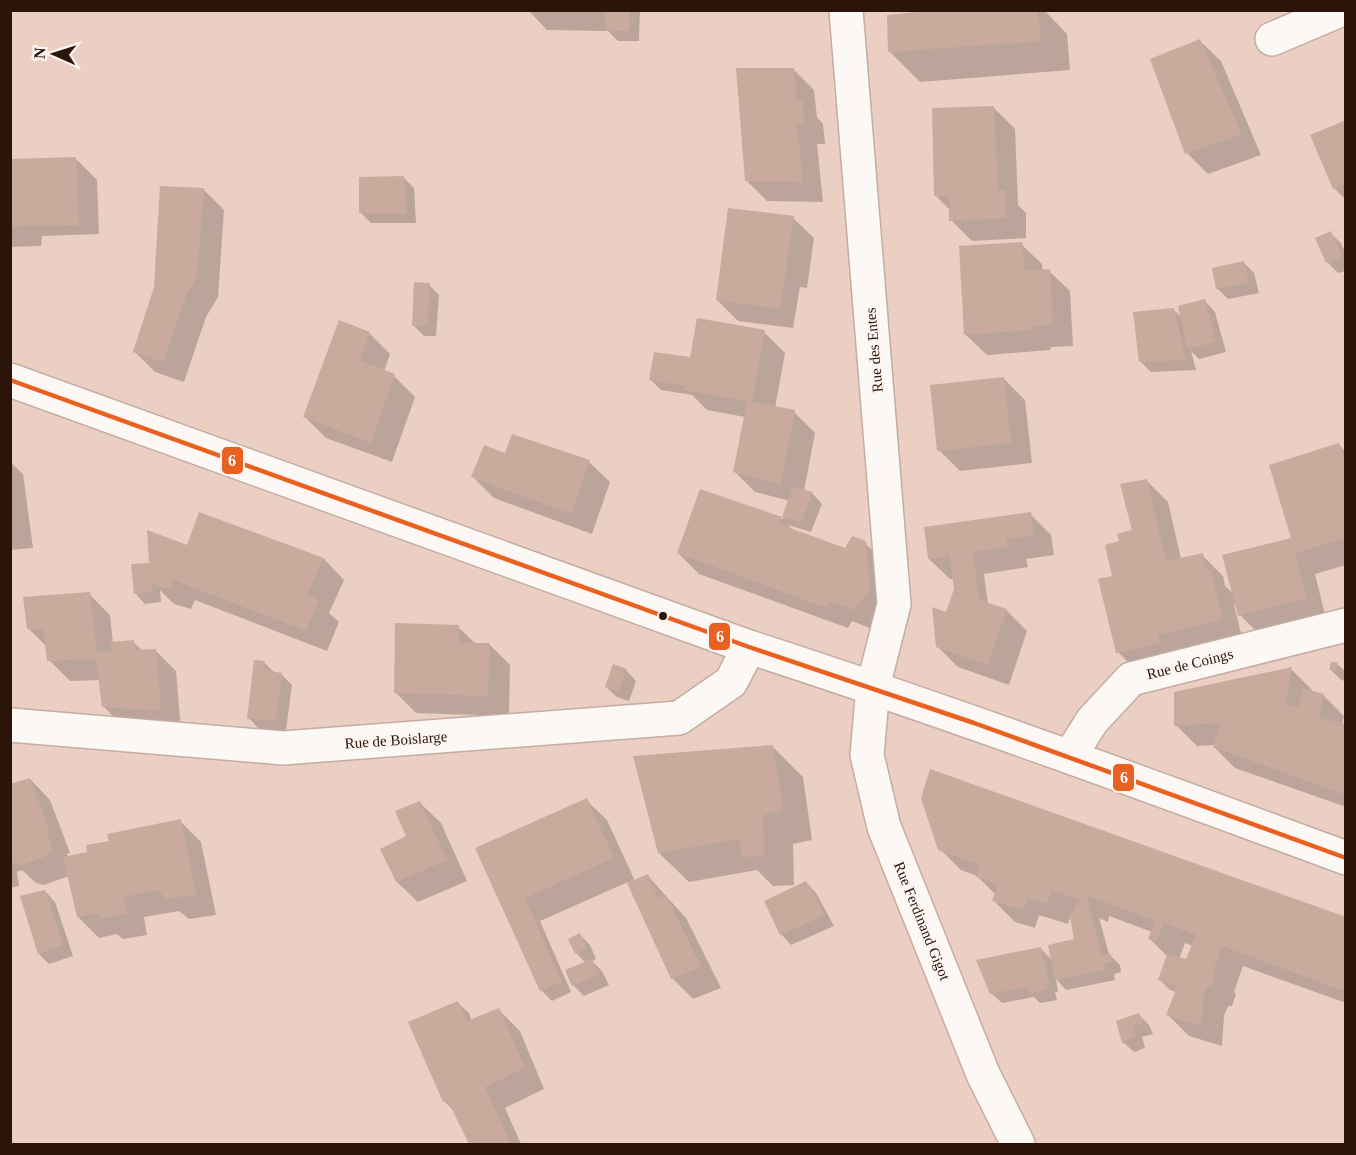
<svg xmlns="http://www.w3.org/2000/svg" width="1356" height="1155" viewBox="0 0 1356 1155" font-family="Georgia,serif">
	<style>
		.shadow { fill: #0003; fill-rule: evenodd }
		.building { fill: #c8ab9c }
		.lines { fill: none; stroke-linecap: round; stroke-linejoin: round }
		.minor-casing { stroke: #c5ada1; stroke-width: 36 }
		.major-casing { stroke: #c5ada1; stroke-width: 36 }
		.minor { stroke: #fcf8f6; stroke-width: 33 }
		.major { stroke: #fcf8f6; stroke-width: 33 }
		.bus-1-casing { stroke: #fcf5f2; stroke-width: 9 }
		.bus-1 { stroke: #e86121; stroke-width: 4.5 }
		.bus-dot { fill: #2b1408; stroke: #fcf5f2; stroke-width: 2 }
		.labels { text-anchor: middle; stroke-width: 5; stroke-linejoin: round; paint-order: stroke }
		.street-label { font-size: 15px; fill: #2b1408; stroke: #fcf5f2 }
		.line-badge { stroke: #fcf5f2; stroke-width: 2 }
		.badge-label { font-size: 16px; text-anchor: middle; font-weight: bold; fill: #fff }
	</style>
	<rect width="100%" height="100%" fill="#eacfc2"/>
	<g class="shadow">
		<path d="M528,10h112l-1,31h-21l-12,-12v2l-59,-1z"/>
		<path d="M953,10h91l23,24 3,36 -150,12 -30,-30z"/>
		<path d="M1200,41l21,20 40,94 -53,19 -21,-21 -35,-93z"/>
		<path d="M793,69l21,21 3,27 6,7 2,20h-8l6,58 -56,-1 -21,-21z"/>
		<path d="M994,108l21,21 3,76 8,8v25l-54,3 -21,-21v-9l-16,-16z"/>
		<path d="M1346,121v79l-12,-12z"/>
		<path d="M76,159l21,21 2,54 -57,2 -1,10 -31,1v-86z"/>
		<path d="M404,178l10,10 2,35h-45l-11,-11z"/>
		<path d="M203,189l21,21 -6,87 -12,20 -22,65 -29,-10 -21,-21z"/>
		<path d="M793,218l21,20 -7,50 -7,-1 -7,41 -55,-7 -21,-21z"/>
		<path d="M1330,233l11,10 5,11v17l-8,2 -11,-11z"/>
		<path d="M1021,244l21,20 1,7h6l21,20 3,55 -22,1 -1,3 -63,5 -21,-20z"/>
		<path d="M1243,262l11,11 5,20 -31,6 -11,-11z"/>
		<path d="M429,285l10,10 -3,41h-12l-11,-11z"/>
		<path d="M1205,301l10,11 11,40 -27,7 -8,-8 5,19 -45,2 -11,-11 34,-51 8,8z"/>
		<path d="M764,332l21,21 -10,55 19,4 21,21 -11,58 8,2 10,11 -11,28 -23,-7 5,5 53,20 19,-7 21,21 -11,66 -23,-9 -4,7 -149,-54 -21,-21 23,-62 82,28 7,-18 -35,-9 -21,-21 11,-54 -38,-7 -15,-15 -31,-5 -10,-10 40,-21z"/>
		<path d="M369,333l21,21 -6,18 10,4 21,21 -23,65 -66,-24 -21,-21z"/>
		<path d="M1004,379l21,21 7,63 -72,8 -21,-21z"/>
		<path d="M1339,445l7,7v113l-31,9 11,45 -65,17 -21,-21 -3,-11 -3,1 9,36 -104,32 -21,-21 -4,-75 21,-41 12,-55 21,21 13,57 21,-4 21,21 2,10 10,9 58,-56z"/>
		<path d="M506,455l83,7 21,20 -18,52 -98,-36 -21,-21z"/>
		<path d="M10,462l13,12 10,74 -23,2z"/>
		<path d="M200,514l124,45 20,21 -15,33 10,9 -12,29 -132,-51 -4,9 -17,-5 -14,-14 1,12 -16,2 -10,-11 13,-29 40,-17z"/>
		<path d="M1030,514l21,21 3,20 -28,4 2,8 -44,7 4,30 18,6 21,21 -18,54 -51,-18 -21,-21 18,-56 -1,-11h-4l-21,-20z"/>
		<path d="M89,594l21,21 3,28 20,-1 10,9 12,-1 21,21 5,60 -57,-4 -21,-21 -3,-26 -30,1 -21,-21 -2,-13 -18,-18z"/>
		<path d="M458,627l18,17 14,1 20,20 -1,51 -93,-3 -21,-21z"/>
		<path d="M265,663l10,10 6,1 11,11 -6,45 -27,-1 -10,-11z"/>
		<path d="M1337,664l9,8v9l-5,-1 -11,-11z"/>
		<path d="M1291,669l21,21 -1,2 12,3 21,21 -2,9 4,1v81l-111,-39 -21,-21 1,-2 -18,1 -21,-21z"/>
		<path d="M626,670l10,11 -7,20 -12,-4 -11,-10z"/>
		<path d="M773,747l30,30 9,63 -19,4 1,41 -21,1 -16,-16 -68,12 -30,-29z"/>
		<path d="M30,779l20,21 20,53 -3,1 1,3 21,-3 21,-12 70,-21 21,21 15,73 -27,4 -10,-8 -35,6 3,18 -24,4 -6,-5 -18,4 -21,-21 -9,-41 -25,9 -8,-2 -14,-13 -5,2 2,14 -9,2v-103z"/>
		<path d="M586,800l21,20 28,61 13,-5 38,42 35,70 -28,11 -21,-21 -44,-96 -88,39 31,71 -19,9 -11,-11 -64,-141z"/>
		<path d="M420,803l21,20 26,58 -49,21 -21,-20 11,-45z"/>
		<path d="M940,849l406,70v84l-103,-37 -9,26 2,2 -4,12h-4l-4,10 -2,30 -33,-10 -21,-21 8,-23 -6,-2 -11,-11 9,-22 -19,-19 3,-6 -43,-16 -1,6 -9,-4 10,36 11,11 1,7 -7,2 1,6 -49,10 -10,-11 2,13h-3l2,8 -17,3 -6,-6 -32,6 -11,-10 49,-45 12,12 24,-20 -5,-26 -3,10 -29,-9 -4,13 -20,-6 -21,-21 2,-6 -19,-19 -16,-6zM1185,943l8,3 -8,15 -6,-2z"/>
		<path d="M806,882l10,11 18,33 -43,19 -10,-11z"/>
		<path d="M45,891l10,11 18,54 -24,8 -10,-10z"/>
		<path d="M580,935l10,10 6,14 -4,2 10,10 7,14 -25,11 -11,-11 13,-22 -10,-10z"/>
		<path d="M458,1003l11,10 3,8 27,-11 21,21 24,58 -39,19 16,36h-50l-16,-32 -10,-10z"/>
		<path d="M1138,1014l11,11 4,9 -11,3 3,11 -11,4 -11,-10z"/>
	</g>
	<g class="building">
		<path d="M605,10h25l-1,21h-23z"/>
		<path d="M937,10h101l3,31 -153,11 -1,-37z"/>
		<path d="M1200,39l42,95 -57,20 -35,-95z"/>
		<path d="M736,68h58l3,34 6,-1 1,23h-7l6,58 -58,-1z"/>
		<path d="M994,106l4,84h7l1,28 -57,3v-25h-15l-2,-88z"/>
		<path d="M1346,120v64l-13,5 -23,-54z"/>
		<path d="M76,157l3,68 -69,1v-67z"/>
		<path d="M404,176l3,37h-48v-36z"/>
		<path d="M160,186l44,2 -7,88 -11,20 -23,66 -30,-10 21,-65z"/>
		<path d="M728,208l66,8 -14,93 -64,-9z"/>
		<path d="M1331,231l12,28 -17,4 -11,-25z"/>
		<path d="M1022,242l3,29 25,-2 3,56 -22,1 -1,4 -66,5 -5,-89z"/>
		<path d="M1244,261l5,22 -33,6 -4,-21z"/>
		<path d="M414,282l16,1 -3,43h-15z"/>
		<path d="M1205,299l11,43 -29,7 -9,-43z"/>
		<path d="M1174,308l12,52 -47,2 -6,-50z"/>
		<path d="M697,318l68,12 -13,72 43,8 -14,74 -48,-12 14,-71 -63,-11 1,-4 -36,-6 5,-28 36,5z"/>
		<path d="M339,320l31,12 -10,29 35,13 -24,69 -68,-26z"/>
		<path d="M1004,377l7,66 -74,8 -7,-66z"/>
		<path d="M512,434l78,26 -19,54 -100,-37 13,-32 21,8z"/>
		<path d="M1339,443l4,13h3v82l-51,15 12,45 -69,18 -16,-61 69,-17 -22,-73z"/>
		<path d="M1147,479l19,82 37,-8 3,17h5l12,50 -65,15 2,8 -44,10 -18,-74 14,-3 -7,-31 14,-4 -2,-7 15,-4 -12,-46z"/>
		<path d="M793,487l20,5 -12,31 -19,-6z"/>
		<path d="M700,489l82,28 -3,7 66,24 7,-12 14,5 4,49 -16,20 -24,-9 -3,7 -150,-55z"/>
		<path d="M199,512l125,46 -17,37 12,5 -13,31 -132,-51 -4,10 -19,-7 1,9 -18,2 -3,-30 18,-1 -2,-33 40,15z"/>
		<path d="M1031,512l3,23 -28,4 2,8 -35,5 6,48 28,9 -19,56 -52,-18 -4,-40 14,5 8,-23 -4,-33 -22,3 -4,-32z"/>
		<path d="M90,592l7,60 14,-1v-9l23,-2 1,10 21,-1 5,62 -59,-4 -6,-48 -49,2 -4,-32h-16l-4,-32z"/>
		<path d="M395,623l64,2 -1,18h32l-2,53 -94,-3z"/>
		<path d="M254,660l11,1 -1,9 18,3 -6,47 -29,-1z"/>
		<path d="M1331,662h7l-2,9 -7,-1z"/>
		<path d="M613,664l14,5 -9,23 -13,-5z"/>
		<path d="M1292,667l-6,37 12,3 5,-19 21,6 -5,24 27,6v71l-133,-48 7,-24 -46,3v-34z"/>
		<path d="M773,745l10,65 -20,5 1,41 -22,1 -3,-18 -81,14 -25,-97z"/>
		<path d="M930,769l416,148 -2,74 -122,-45 -9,25 3,1 -5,14h-3l-4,8 -3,32 -35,-11 11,-28 -19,-7 9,-26 19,5 10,-24 -32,-12 -8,19 -8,-3 7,-18 -67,-25v6l14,54 8,-3 2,9 -8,2 1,6 -50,10 -7,-35 26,-6 -4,-22 9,-17 -27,-10 -5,14 -19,-6 -5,12 -31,-9 6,-17 -22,-7 4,-12 -42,-15 -17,-52z"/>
		<path d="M30,778l20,55 -3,1 6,15 -6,7 -25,9 -9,-2 -3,-8v-71z"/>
		<path d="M587,798l27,60 -89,40 37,84 -22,9 -65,-143z"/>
		<path d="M420,801l27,59 -51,22 -16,-33 26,-13 -11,-25z"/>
		<path d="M181,819l15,75 -29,5 -10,-9 -33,7 3,17 -27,5 -1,-6 -22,4 -14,-60 24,-5 -1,-7 23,-4 -2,-7z"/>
		<path d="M648,874l10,24 8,-3 35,72 -30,12 -44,-96z"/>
		<path d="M806,881l19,34 -45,20 -16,-34z"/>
		<path d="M45,890l18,55 -25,9 -18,-58z"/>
		<path d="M580,933l7,15 -12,6 -7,-15z"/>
		<path d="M1041,947l8,35h-3l2,8 -20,3 -1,-6 -37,7 -14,-34z"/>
		<path d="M592,959l7,16 -27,11 -7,-16z"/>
		<path d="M458,1001l9,20 32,-13 26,60 -40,19 26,57h-42l-21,-43 -5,1 -35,-80z"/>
		<path d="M1139,1013l4,10 -11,4 4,10 -14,6 -6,-22z"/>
	</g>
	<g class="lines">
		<g class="minor-casing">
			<g id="minor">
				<path d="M846,10l48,594 -21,83 -6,68 17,72 99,247 35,70"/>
				<path d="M1272,39l68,-29"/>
				<path d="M10,725l273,23 396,-30 52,-36 18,-35"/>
				<path d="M1070,756l22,-35 39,-42 215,-54"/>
			</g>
		</g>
		<g class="major-casing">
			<path id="major" d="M10,380l739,267c201,65 399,138 597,211"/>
		</g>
		<use href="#minor" class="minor"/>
		<use href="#major" class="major"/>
		<g class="bus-1-casing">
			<path id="bus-1" d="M10,380l739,267 225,76 372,135"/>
		</g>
		<use href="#bus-1" class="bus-1"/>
	</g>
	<circle class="bus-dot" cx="663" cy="616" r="5"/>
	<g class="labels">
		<g class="street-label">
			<text transform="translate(874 350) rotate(-95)" y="5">Rue des Entes</text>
			<text transform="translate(1190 664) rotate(-14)" y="5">Rue de Coings</text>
			<text transform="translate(396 740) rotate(-4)" y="5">Rue de Boislarge</text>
			<text transform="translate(922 921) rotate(68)" y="5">Rue Ferdinand Gigot</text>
		</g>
	</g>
	<g class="line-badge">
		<rect x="221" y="446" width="23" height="29" rx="6" fill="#e86121"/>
		<rect x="708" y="622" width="23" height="29" rx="6" fill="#e86121"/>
		<rect x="1112" y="763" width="23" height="29" rx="6" fill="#e86121"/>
	</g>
	<g class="badge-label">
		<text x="232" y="466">6</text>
		<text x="720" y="642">6</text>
		<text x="1124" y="783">6</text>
	</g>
	<rect width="1356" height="1155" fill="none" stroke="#2b1408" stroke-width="24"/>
	<g transform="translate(54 54) rotate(273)" stroke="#fcf5f2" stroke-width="4.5" paint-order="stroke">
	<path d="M0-4.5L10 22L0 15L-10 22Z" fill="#2b1408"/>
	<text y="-9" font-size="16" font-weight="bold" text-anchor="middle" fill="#2b1408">N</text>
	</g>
</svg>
